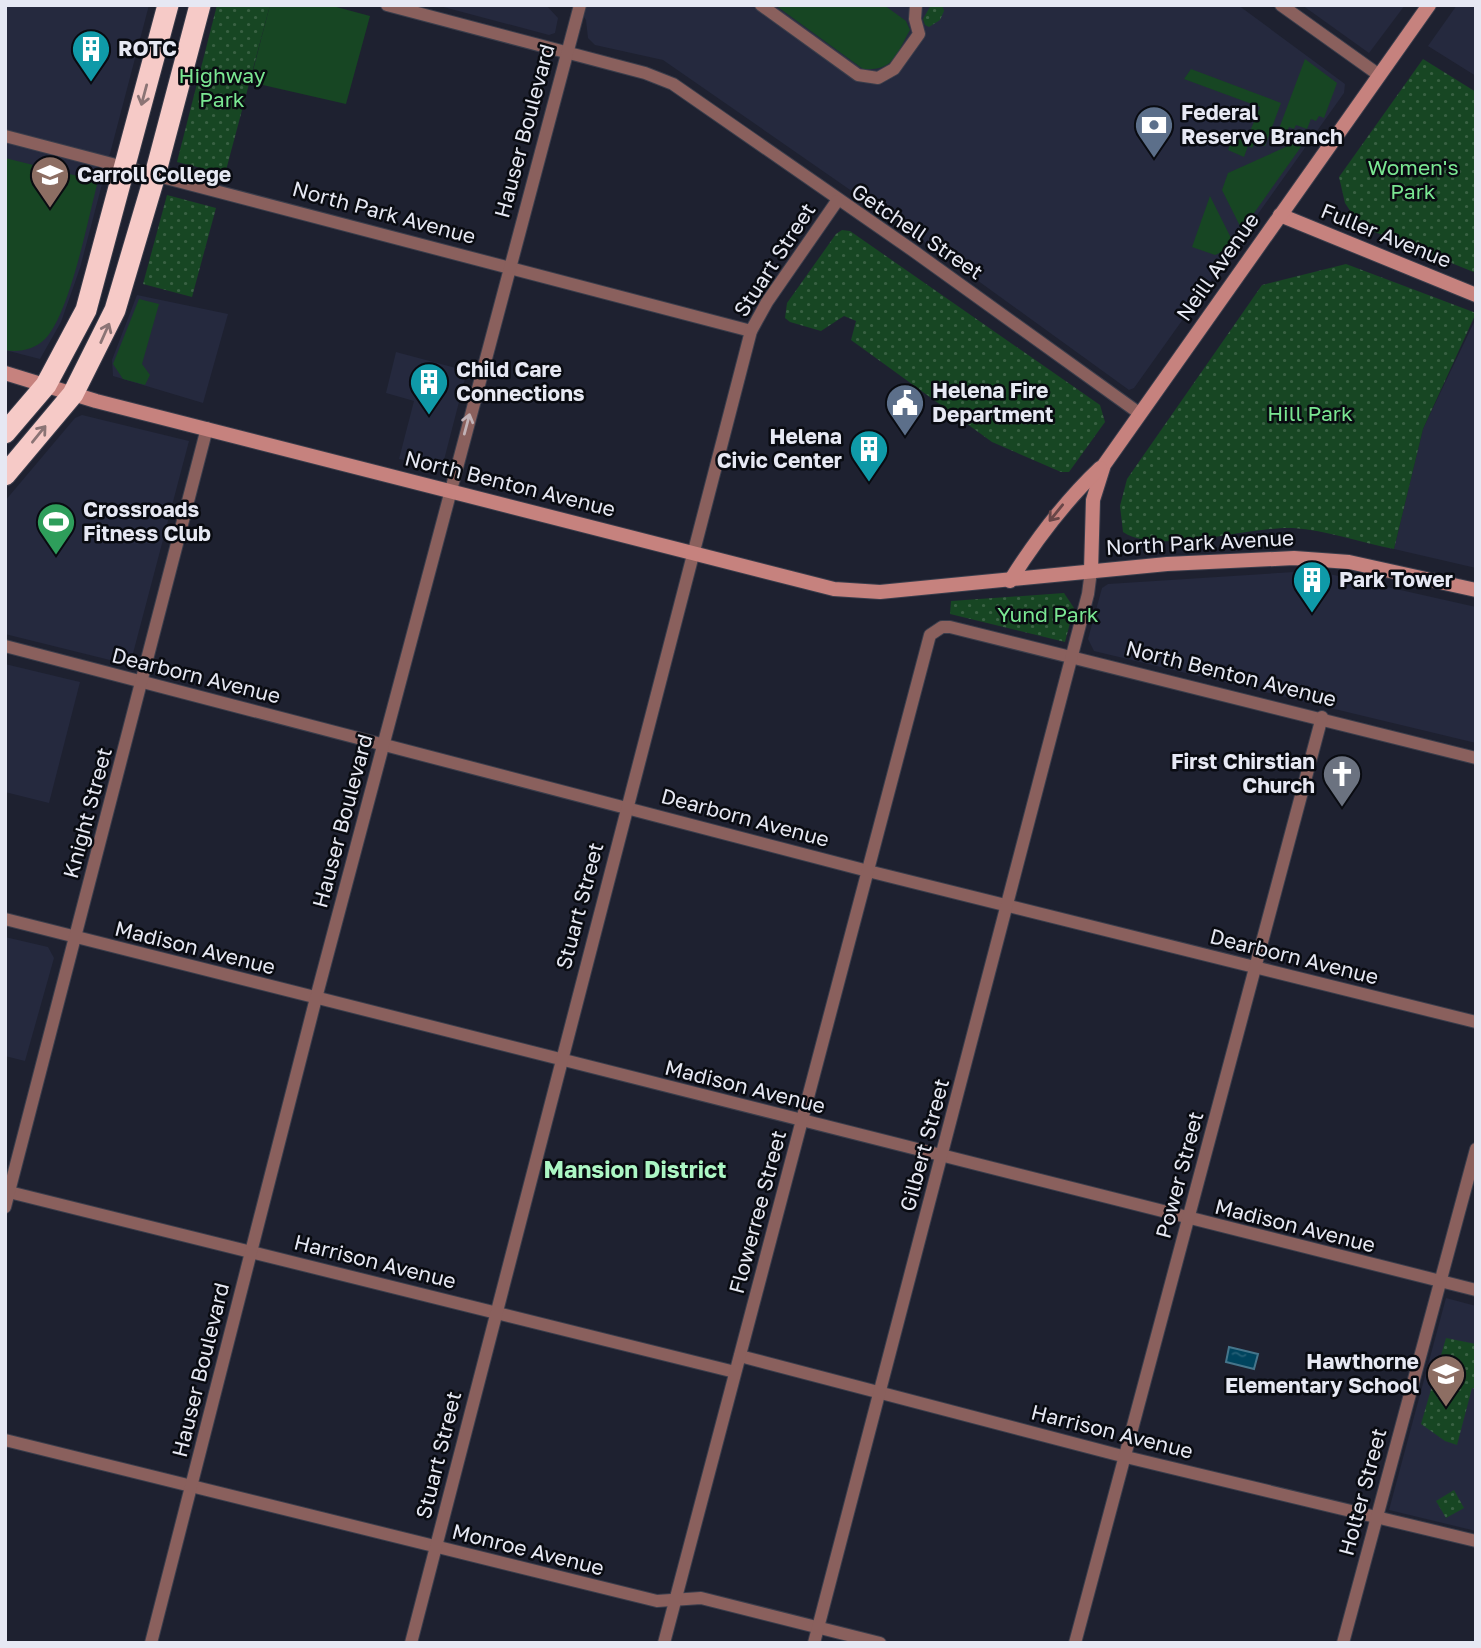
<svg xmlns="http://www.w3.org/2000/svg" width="1481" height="1648" viewBox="0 0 1481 1648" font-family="'Golos Text',sans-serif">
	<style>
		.built { fill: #25293e }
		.green { fill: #174623 }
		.park { fill: url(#park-dots) }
		.water { fill: url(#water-ripples); stroke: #45758b; stroke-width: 2 }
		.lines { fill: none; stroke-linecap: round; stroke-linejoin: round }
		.street-casing { stroke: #3a3d4b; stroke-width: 14 }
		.secondary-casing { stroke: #3a3d4b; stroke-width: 16 }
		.highway-casing { stroke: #3a3d4b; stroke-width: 23 }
		.street { stroke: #8a605d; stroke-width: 12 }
		.secondary { stroke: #c6827e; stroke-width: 14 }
		.highway { stroke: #f6cac7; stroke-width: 21 }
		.oneway { stroke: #8b7475 }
		.oneway2 { stroke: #c1b2b7 }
		.oneway3 { stroke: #684648 }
		.labels { text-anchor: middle; stroke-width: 5; stroke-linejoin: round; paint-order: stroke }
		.poi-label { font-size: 21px; font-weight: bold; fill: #e6e8f3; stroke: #090b11; text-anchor: start }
		.park-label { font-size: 21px; fill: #7ae692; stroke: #090b11 }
		.street-label { font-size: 21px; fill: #e6e8f3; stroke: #090b11 }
		.neighbourhood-label { font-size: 23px; font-weight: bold; fill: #acf6c4; stroke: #090b11 }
	</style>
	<defs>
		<pattern id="park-dots" width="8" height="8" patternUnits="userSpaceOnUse" patternTransform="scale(1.75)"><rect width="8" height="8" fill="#174623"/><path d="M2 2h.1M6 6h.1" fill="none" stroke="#396143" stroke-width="1.8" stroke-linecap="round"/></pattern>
		<pattern id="water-ripples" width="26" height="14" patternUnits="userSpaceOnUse" patternTransform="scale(1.75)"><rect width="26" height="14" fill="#00445e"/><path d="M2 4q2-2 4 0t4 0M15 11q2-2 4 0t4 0" fill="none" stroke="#255f76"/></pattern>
	</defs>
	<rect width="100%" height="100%" fill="#1e2130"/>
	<g class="built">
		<path d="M5,5h144l-69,263 -19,54 -21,37 -35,-9z"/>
		<path d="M436,5h110l12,13 -3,15 -6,2z"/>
		<path d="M576,5h662l107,79 -1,9 -210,295 -5,2 -224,-162 -242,-168 -68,-15 -7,-7 -2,-18z"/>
		<path d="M1302,5h103l-36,48z"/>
		<path d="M1457,5h19v71l-48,-30z"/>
		<path d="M137,295l91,19 -25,89 -90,-27 -1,-16z"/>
		<path d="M1476,318v250l-82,-19 29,-120z"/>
		<path d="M396,352l71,19 -23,89 -8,7 -37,-8 15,-58 -28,-8z"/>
		<path d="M82,415l107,26 -58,220 -5,3 -121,-30v-133l70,-83z"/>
		<path d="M1294,572l31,1 151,34v136l-382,-92 -6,-12 14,-51 6,-4z"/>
		<path d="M5,664l75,18 -31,121 -44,-11z"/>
		<path d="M5,937l43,10 6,11 -29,103 -20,-5z"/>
		<path d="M1446,1298l30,8v225l-87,-21z"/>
	</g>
	<g class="green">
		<path d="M270,5h59l41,11 -24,88 -96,-22z"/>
		<path d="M775,5h109l22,16 4,9c-14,24 -15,41 -47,39z"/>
		<path d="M1305,59l32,24 -13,35 -5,-2 -3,5 -5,-2 -4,10 -11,-4 -2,4 -5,-2 -4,10 -8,-3z"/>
		<path d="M1191,69l90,34 -16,43 -10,-3 -3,5 -4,-2 -4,11 -16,-7 5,-13 13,4 14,-34 -76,-28z"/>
		<path d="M1308,137l-66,93 -20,-40 6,-17z"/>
		<path d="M5,158l93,23c-10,37 -28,133 -53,158 -10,10 -26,14 -40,11z"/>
		<path d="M1210,196l23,46 -4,7 -14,6 -23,-8z"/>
		<path d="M139,299l20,5 -17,60 8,11 -5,10 -22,-6 -10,-15z"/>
	</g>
	<g class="park">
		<path d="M217,5h53l-45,169 -48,-12z"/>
		<path d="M931,5h11l2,6 -4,9 -11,7 -4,-2 -2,-6z"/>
		<path d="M1423,59l53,33v181l-116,-47 -15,-23 -6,-26z"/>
		<path d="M167,195l49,13 -24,89 -49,-13z"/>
		<path d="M842,230l8,1 250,174 5,17 -36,50h-8l-69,-30 -141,-102 5,-19 -12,-5 -23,15 -31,-9 -5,-4 2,-15 49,-69z"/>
		<path d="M1346,264l130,49 -53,116 -29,120c-32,-6 -68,-19 -101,-21 -45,-2 -133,28 -170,4l-3,-26 7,-27 135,-194z"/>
		<path d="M1064,593l10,15 -9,34 -115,-28 1,-13z"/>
		<path d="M1446,1338l30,6v45l-4,-1 -15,57 -12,-4 -24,-17z"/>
		<path d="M1454,1490l10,18 -18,10 -10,-17z"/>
	</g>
	<path class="water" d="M1229,1347l29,7 -4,15 -28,-7z"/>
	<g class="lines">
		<g class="street-casing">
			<g id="street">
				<path d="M387,5l258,68 28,11 242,168 224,161"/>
				<path d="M761,5l97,70 20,3 16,-9 25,-35 -4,-15 1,-14"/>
				<path d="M1281,5l98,70"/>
				<path d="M5,136l746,195"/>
				<path d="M5,646l863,225 608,151"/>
				<path d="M5,919l1471,371"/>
				<path d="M5,1191l730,181"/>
				<path d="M5,1207l202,-779"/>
				<path d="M740,1356l386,101 350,84"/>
				<path d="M5,1440l652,161 44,-3 179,45"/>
				<path d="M151,1643l165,-645 264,-993"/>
				<path d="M411,1643l340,-1312 16,-29 70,-101"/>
				<path d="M664,1643l266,-1008 12,-8h8l526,131"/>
				<path d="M814,1643l274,-1049 3,-23"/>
				<path d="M1075,1643l247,-926"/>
				<path d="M1343,1643l133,-494"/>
			</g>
		</g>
		<g class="secondary-casing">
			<g id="secondary">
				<path d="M1280,215l196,80"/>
				<path d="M5,373l91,28 738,188 46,3 287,-28 127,-6 55,4 127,28"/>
				<path d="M1091,571l2,-71 11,-35 325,-460"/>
				<path d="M1010,581c27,-43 54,-79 90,-113"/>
			</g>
		</g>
		<g class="highway-casing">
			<g id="highway">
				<path d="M5,433l41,-48 40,-75 82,-305"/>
				<path d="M5,475l68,-81 42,-84 40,-135 45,-170"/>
			</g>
		</g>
		<use href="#street" class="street"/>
		<use href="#secondary" class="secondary"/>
		<use href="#highway" class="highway"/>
	</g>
	<defs><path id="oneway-shaft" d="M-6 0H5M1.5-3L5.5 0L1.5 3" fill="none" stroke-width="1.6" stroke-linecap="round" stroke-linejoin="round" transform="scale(1.75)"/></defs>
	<g class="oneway">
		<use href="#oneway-shaft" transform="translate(144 95) rotate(105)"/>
		<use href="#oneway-shaft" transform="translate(105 333) rotate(-66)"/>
		<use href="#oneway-shaft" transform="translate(39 434) rotate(-51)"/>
	</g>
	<use class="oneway2" href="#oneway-shaft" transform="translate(467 424) rotate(-75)"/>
	<use class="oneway3" href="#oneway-shaft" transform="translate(1056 513) rotate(129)"/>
	<defs>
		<g id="building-pin" transform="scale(2.0125)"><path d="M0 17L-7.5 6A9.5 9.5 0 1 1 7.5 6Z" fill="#0f9aa8" stroke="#090b11"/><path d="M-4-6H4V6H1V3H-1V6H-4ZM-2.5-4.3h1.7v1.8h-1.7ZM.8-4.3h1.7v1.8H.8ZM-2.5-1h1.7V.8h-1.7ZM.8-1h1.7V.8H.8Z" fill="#fff"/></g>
		<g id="bank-pin" transform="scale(2.0125)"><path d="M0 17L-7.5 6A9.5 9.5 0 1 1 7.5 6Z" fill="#5c6f8a" stroke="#090b11"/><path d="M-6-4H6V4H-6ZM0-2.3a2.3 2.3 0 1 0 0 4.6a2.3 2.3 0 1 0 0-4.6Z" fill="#fff"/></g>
		<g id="university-pin" transform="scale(2.0125)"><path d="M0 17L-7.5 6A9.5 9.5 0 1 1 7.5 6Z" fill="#8d6e63" stroke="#090b11"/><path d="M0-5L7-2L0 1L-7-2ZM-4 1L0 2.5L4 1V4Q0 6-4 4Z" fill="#fff"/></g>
		<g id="civic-pin" transform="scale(2.0125)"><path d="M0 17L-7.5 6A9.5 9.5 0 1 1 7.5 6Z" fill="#5c6f8a" stroke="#090b11"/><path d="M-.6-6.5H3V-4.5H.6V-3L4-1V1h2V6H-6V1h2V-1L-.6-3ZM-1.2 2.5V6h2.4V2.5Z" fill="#fff"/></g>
		<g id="stadium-pin" transform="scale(2.0125)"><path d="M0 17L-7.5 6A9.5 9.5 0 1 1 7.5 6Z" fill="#2e9e5b" stroke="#090b11"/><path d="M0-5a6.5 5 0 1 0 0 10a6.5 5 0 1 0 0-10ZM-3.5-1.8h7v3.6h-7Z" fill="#fff"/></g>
		<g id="church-pin" transform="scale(2.0125)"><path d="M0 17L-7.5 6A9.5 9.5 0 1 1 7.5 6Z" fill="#6b7280" stroke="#090b11"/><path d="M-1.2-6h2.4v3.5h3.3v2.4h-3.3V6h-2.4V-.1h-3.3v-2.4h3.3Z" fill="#fff"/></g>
		<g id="school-pin" transform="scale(2.0125)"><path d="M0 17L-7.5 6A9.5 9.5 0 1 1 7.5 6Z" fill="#8d6e63" stroke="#090b11"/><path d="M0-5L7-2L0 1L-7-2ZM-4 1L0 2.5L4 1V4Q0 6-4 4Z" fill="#fff"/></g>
	</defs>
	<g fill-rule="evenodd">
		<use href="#building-pin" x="91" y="49"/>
		<use href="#bank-pin" x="1154" y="125"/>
		<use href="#university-pin" x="50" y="175"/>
		<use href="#building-pin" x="429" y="382"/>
		<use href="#civic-pin" x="905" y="403"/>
		<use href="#building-pin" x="869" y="449"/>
		<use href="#stadium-pin" x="56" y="522"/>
		<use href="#building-pin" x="1312" y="580"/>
		<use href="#church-pin" x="1342" y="774"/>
		<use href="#school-pin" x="1446" y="1374"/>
	</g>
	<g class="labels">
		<g class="poi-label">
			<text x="118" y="56">ROTC</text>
			<text x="1181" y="120">Federal<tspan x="1181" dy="24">Reserve Branch</tspan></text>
			<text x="77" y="182">Carroll College</text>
			<text x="456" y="377">Child Care<tspan x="456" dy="24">Connections</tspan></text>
			<text x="932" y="398">Helena Fire<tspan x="932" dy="24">Department</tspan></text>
			<text x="842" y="444" text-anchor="end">Helena<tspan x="842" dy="24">Civic Center</tspan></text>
			<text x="83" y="517">Crossroads<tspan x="83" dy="24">Fitness Club</tspan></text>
			<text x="1339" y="587">Park Tower</text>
			<text x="1315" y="769" text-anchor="end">First Chirstian<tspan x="1315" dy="24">Church</tspan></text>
			<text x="1419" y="1369" text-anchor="end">Hawthorne<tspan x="1419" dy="24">Elementary School</tspan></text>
		</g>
		<g class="park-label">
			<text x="222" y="83">Highway<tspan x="222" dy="24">Park</tspan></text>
			<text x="1413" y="175">Women's<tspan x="1413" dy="24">Park</tspan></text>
			<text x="1310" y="421">Hill Park</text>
			<text x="1048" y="622">Yund Park</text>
		</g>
		<g class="street-label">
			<text transform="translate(525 131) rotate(-75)" y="7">Hauser Boulevard</text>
			<text transform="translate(384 213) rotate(15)" y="7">North Park Avenue</text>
			<text transform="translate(917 232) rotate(34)" y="7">Getchell Street</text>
			<text transform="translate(1386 236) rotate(22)" y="7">Fuller Avenue</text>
			<text transform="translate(775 260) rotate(-57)" y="7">Stuart Street</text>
			<text transform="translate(1218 267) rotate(-55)" y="7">Neill Avenue</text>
			<text transform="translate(510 484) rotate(14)" y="7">North Benton Avenue</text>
			<text transform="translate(1200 543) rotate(-3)" y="7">North Park Avenue</text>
			<text transform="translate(1231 674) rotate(14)" y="7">North Benton Avenue</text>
			<text transform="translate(196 676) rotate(14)" y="7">Dearborn Avenue</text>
			<text transform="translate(88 813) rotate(-75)" y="7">Knight Street</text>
			<text transform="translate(745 818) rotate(15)" y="7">Dearborn Avenue</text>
			<text transform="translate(343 821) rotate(-75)" y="7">Hauser Boulevard</text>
			<text transform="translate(580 906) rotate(-75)" y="7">Stuart Street</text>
			<text transform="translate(195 948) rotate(14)" y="7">Madison Avenue</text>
			<text transform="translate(1294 957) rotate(14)" y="7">Dearborn Avenue</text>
			<text transform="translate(745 1087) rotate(14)" y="7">Madison Avenue</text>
			<text transform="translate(925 1145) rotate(-75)" y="7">Gilbert Street</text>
			<text transform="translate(1180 1175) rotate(-75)" y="7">Power Street</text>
			<text transform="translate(758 1212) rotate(-75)" y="7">Flowerree Street</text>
			<text transform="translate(1295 1226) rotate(14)" y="7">Madison Avenue</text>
			<text transform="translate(375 1262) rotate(14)" y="7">Harrison Avenue</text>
			<text transform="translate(201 1370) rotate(-76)" y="7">Hauser Boulevard</text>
			<text transform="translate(1112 1432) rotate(14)" y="7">Harrison Avenue</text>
			<text transform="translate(439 1455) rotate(-76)" y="7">Stuart Street</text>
			<text transform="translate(1363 1492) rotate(-75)" y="7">Holter Street</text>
			<text transform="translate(528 1550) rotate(14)" y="7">Monroe Avenue</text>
		</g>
		<g class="neighbourhood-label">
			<text x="635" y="1178">Mansion District</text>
		</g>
	</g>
	<rect width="1481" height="1648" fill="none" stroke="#e6e8f3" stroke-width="14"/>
</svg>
